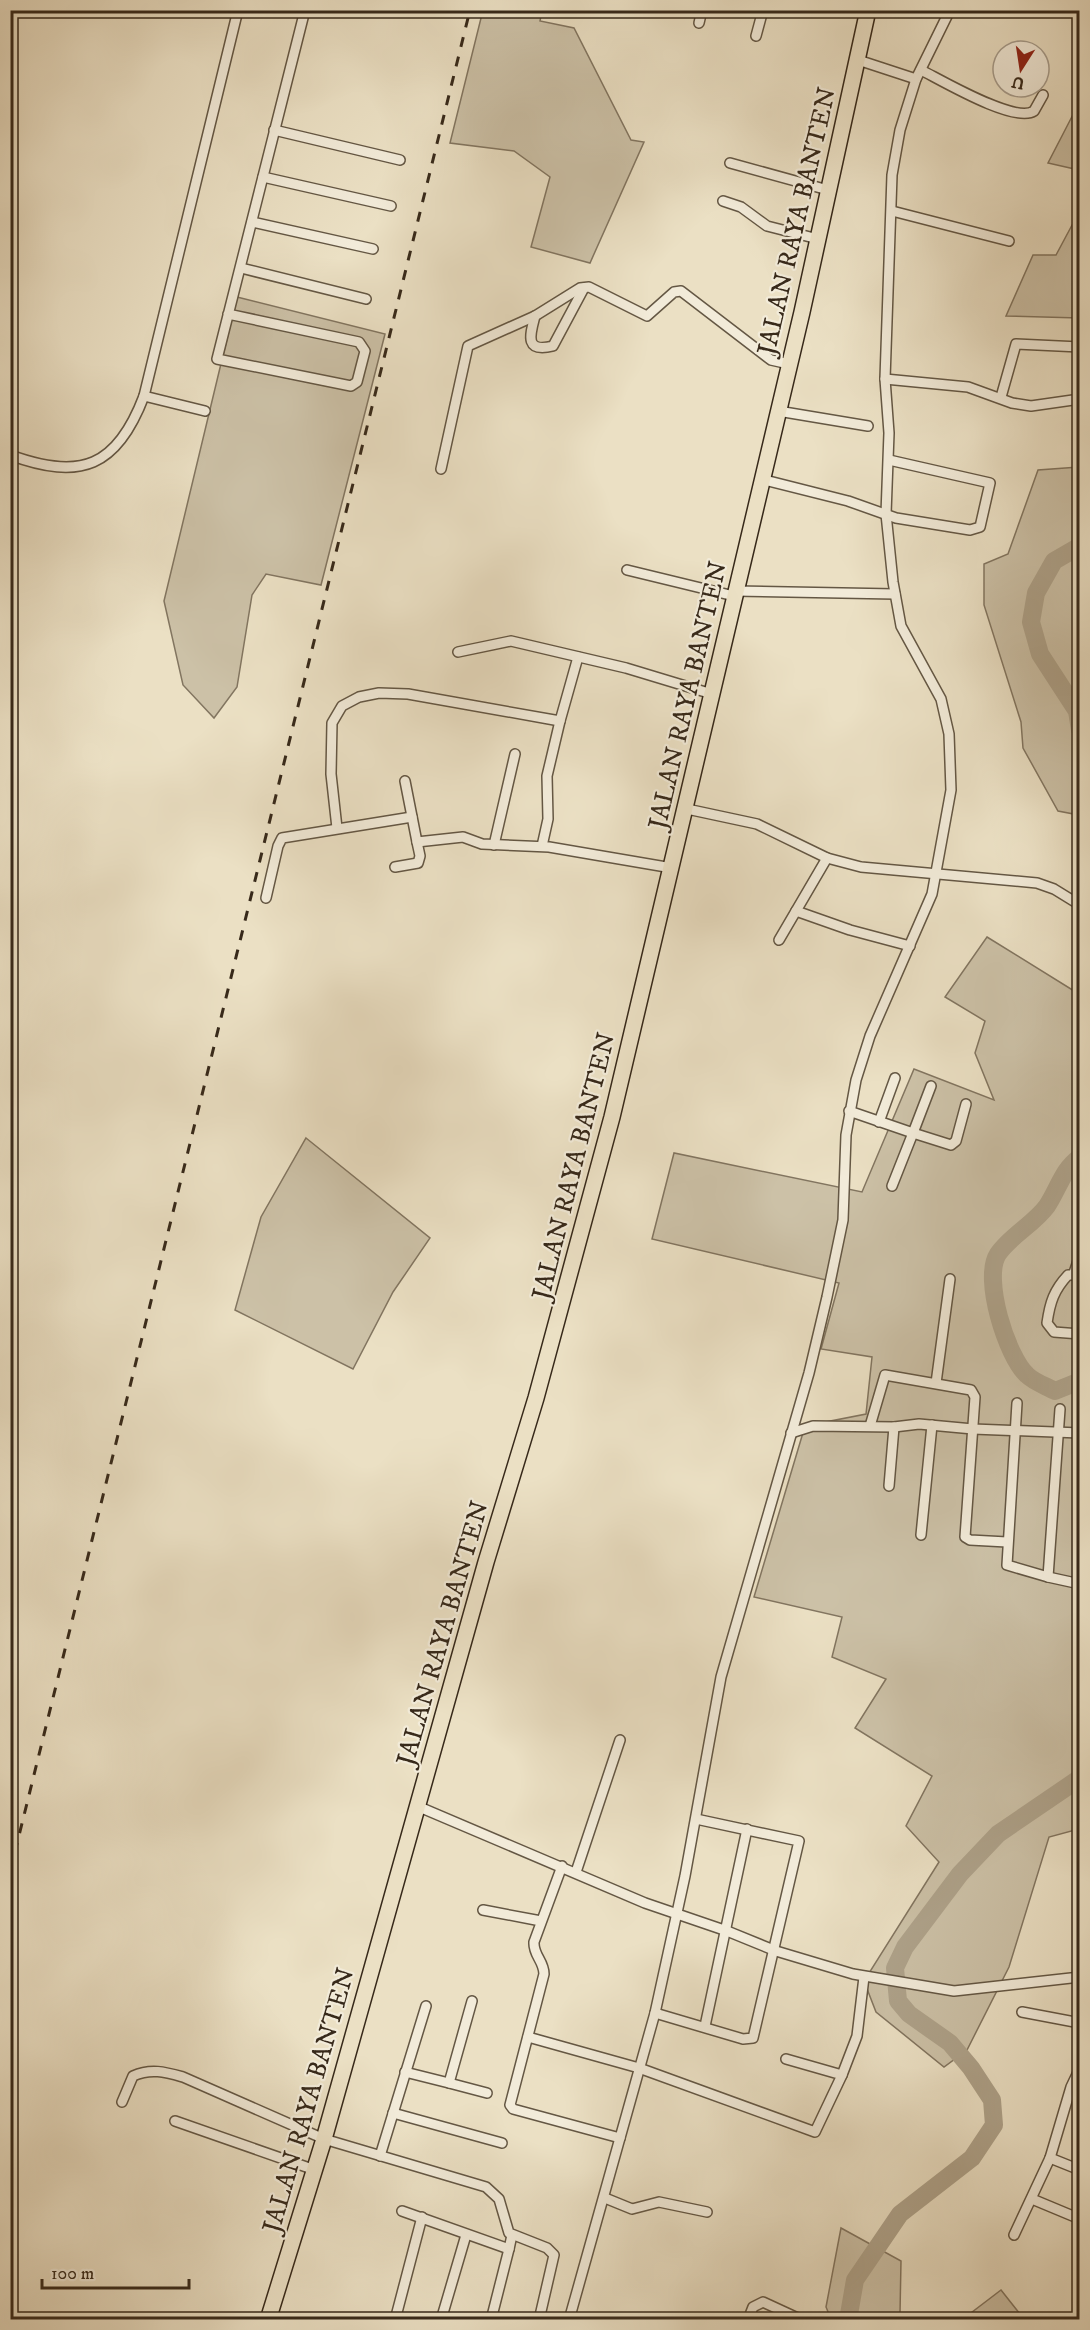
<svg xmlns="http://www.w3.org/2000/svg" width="1090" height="2330" viewBox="0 0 1090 2330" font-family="'IM FELL DW Pica',serif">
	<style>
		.green { fill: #ccc1a7; stroke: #827560; stroke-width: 1.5 }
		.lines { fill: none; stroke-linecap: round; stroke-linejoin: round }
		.river { stroke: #aea28a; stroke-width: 18 }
		.minor-casing { stroke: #645744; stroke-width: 12 }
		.primary-casing { stroke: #37291a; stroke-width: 18 }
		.minor { stroke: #f2ebd9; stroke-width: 9 }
		.primary { stroke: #ebe0c4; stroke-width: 15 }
		.rail { stroke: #37291a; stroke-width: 3; stroke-dasharray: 10 10; stroke-linecap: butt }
		.labels { text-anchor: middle; stroke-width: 4.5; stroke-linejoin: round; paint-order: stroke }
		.street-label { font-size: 26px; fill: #37291a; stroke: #f2ebd9 }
	</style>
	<rect width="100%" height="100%" fill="#ebe0c4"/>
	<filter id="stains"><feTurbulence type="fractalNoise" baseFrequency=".00333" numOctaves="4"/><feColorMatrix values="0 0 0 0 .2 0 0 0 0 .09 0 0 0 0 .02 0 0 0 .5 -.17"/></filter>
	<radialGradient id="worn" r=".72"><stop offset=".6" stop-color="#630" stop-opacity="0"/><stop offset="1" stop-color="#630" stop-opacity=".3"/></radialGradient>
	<g class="green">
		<path d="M483,10l59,1 -2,10 34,7 57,112 13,2 -54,121 -59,-16 19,-70 -36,-26 -64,-8z"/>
		<path d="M1079,103v67l-31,-7z"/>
		<path d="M1079,212v106l-73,-2 27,-61h23z"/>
		<path d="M237,297l148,37 -64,251 -55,-11 -14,21 -15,92 -23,31 -31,-33 -19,-84z"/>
		<path d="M1079,467h1l-1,348 -21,-4 -35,-63 -2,-26 -37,-117v-41l24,-10 30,-84z"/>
		<path d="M987,937l92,57v835l-30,8 -40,130 -42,83 -23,17 -68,-55 -12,-31 75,-119 -33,-36 26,-50 -77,-48 31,-49 -54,-22 10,-40 -88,-20 51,-171 61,-12 6,-57 -51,-8 18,-66 -187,-44 22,-86 188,39 52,-123 80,31 -19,-47 10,-32 -40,-24z"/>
		<path d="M306,1138l124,100 -37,54 -40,77 -118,-59 26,-93z"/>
		<path d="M841,2228l60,33 -1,52 31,6h-100l-5,-12z"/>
		<path d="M1001,2290l23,29h-61z"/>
	</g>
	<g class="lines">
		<g class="river">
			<path d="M1080,546l-26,15 -18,32 -5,29 9,32 37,57 3,19"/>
			<path d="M1080,1157c-18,13 -21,31 -33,49 -13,18 -37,30 -49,48 -16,24 9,103 29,121 7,7 19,11 28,16l25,-10"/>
			<path d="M848,2320l7,-40 45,-66 72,-56 22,-33 -2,-25 -21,-32 -21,-25 -41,-29 -11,-13 -3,-33 10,-21 55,-73 38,-40 82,-56"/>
		</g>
		<g class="minor-casing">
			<g id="minor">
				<path d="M699,23l3,-13"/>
				<path d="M756,36l7,-26"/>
				<path d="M858,60l58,19"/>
				<path d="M921,70c20,10 94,54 113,41l9,-16"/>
				<path d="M274,130l126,30"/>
				<path d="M730,163l98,27"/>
				<path d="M263,177l128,29"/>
				<path d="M723,201l18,6 26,19 51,13"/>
				<path d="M892,211l117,30"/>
				<path d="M252,222l121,27"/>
				<path d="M241,268l125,31"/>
				<path d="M228,314l131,28 6,9 -8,31 -6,4 -134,-27 88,-349"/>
				<path d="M535,316c-5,19 -11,37 18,30l31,-58"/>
				<path d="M885,379l83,8 44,16 19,3 49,-7"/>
				<path d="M1001,397l15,-53 64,3"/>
				<path d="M205,411l-61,-15 94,-386"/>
				<path d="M778,411l90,15"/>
				<path d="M10,455c71,26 107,12 134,-59"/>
				<path d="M441,469l27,-123 67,-30 45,-28 9,-1 58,29 27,-24 7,-1 90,69 18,4"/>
				<path d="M761,479l87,22 48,17 74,12 10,-3 10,-44 -101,-23"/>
				<path d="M627,570l107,26"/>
				<path d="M735,591l160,3"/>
				<path d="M458,652l53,-11 115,27 86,26"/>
				<path d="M405,781l12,61 46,-5 19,7 67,3 123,21"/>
				<path d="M687,809l70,15 70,34 34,9 176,16 17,6 26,16"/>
				<path d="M337,828l-6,-54 1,-51 10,-17 17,-9 20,-4 29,1 152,27 18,-64"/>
				<path d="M494,845l21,-91"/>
				<path d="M542,846l6,-27 -1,-43 13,-55"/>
				<path d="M395,867l23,-4 2,-7 -3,-14"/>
				<path d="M266,898l12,-52 4,-8 130,-21"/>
				<path d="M796,911l54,19 60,16"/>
				<path d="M779,940l48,-82"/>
				<path d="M931,1086l-18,47 38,12 5,-4 10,-37"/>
				<path d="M849,1111l64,22 -21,53"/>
				<path d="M879,1122l16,-44"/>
				<path d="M1074,1273l6,-18"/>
				<path d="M1080,1275h-12c-14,15 -18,27 -21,48l7,9 26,2"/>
				<path d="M936,1383l14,-104"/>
				<path d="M1017,1403l-10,162 41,12 12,-168"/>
				<path d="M870,1426l15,-51 86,15 4,7 -10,140 5,3 37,2"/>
				<path d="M791,1433l22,-7 81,1 25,-3 54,5 107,4"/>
				<path d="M889,1486l5,-59"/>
				<path d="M921,1535l11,-110"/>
				<path d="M1048,1577l32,7"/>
				<path d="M417,1806l228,97 82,28 49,20 77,23 101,17 126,-14"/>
				<path d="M562,1866l-28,76c-1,13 10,19 10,32l-34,131 3,4 107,29"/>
				<path d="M576,1872l44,-132"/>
				<path d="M483,1910l58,11"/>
				<path d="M1022,2012l58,11"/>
				<path d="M655,2013l88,26 10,-1 46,-197 -103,-22"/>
				<path d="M705,2026l42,-197"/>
				<path d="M528,2037l111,31 176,64 27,-57 -56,-16"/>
				<path d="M405,2072l44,11 23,-82"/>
				<path d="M842,2075l15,-39 7,-59"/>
				<path d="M449,2083l38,10"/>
				<path d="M122,2102l11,-26c18,-8 32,-4 50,1l141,62 162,48 13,12 10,34 38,15 7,7 -15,65"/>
				<path d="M393,2113l109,30"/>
				<path d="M175,2121l140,49"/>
				<path d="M380,2156l46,-150"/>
				<path d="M1050,2158l30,12"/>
				<path d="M605,2198l27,11 27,-7 48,10"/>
				<path d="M1032,2199l48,20"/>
				<path d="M402,2211l107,38 3,-14"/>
				<path d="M1014,2235l36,-77 21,-71 9,-19"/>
				<path d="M395,2320l27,-103"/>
				<path d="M441,2320l25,-85"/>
				<path d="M491,2320l18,-71"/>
				<path d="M569,2320l86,-307 30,-137 36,-199 88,-304 18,-76 16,-77 3,-85 10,-55 14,-44 62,-142 19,-104 -2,-56 -8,-35 -40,-73 -8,-44 -7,-68 3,-81 -4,-54 7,-204 8,-45 16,-51 34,-69"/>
				<path d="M748,2320l5,-13 10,-5 39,18"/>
			</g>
		</g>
		<g class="primary-casing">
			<path id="primary" d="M268,2320l56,-181 162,-577 50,-164 76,-281 190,-805 66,-302"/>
		</g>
		<use href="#minor" class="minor"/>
		<use href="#primary" class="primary"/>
		<path class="rail" d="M10,1872l460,-1862"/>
	</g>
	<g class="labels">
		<g class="street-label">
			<text transform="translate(796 221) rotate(-77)" y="9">JALAN RAYA BANTEN</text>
			<text transform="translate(687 695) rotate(-77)" y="9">JALAN RAYA BANTEN</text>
			<text transform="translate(573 1166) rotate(-76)" y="9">JALAN RAYA BANTEN</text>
			<text transform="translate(442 1633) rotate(-74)" y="9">JALAN RAYA BANTEN</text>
			<text transform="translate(308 2100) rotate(-74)" y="9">JALAN RAYA BANTEN</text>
		</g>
	</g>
	<rect width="1090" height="2330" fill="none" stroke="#ebe0c4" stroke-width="36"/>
	<rect x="12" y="12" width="1066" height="2306" fill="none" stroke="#37291a" stroke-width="3"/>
	<rect x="18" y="18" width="1054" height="2294" fill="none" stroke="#37291a" stroke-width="1.5"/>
	<g transform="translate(1021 69) rotate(192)"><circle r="28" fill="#f2ebd9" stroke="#a79d8d" stroke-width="1.5"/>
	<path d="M0-4.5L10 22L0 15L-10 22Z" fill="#8f2418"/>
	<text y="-9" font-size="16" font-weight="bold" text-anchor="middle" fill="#37291a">U</text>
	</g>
	<path d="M42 2279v9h147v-9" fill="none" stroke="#37291a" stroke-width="3"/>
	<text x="51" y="2279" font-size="18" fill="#37291a" stroke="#f2ebd9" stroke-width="4.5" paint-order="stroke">100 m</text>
	<rect width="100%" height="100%" filter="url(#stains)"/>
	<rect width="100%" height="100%" fill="url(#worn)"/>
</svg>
